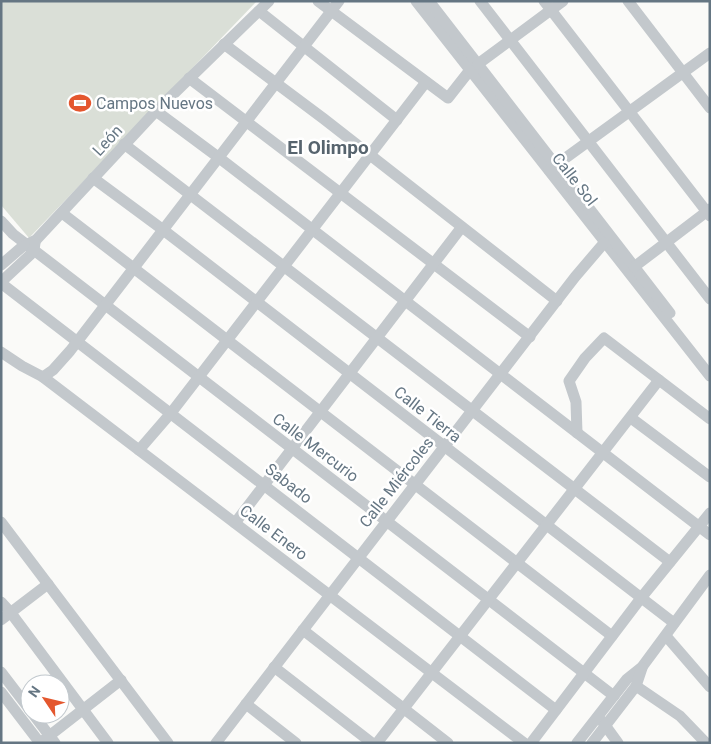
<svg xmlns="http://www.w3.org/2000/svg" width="711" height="744" viewBox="0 0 711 744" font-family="Roboto,sans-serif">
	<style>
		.green { fill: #dadfd7 }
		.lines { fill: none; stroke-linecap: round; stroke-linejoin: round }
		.minor { stroke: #c3c8cc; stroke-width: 11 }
		.labels { text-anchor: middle; stroke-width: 5; stroke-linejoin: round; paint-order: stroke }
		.poi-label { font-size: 16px; fill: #657683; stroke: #fff; text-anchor: start }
		.street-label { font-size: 16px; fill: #657683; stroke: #fff }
		.quarter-label { font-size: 19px; font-weight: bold; fill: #57646e; stroke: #fff }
	</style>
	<rect width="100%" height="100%" fill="#fafaf8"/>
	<path class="green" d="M1,1h256l-228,237 -28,-33z"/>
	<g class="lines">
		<g class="minor">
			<path d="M318,1l130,97 22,-28"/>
			<path d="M416,1l294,375"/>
			<path d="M429,1l241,312"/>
			<path d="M480,1l230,298"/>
			<path d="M544,1l166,215"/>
			<path d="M628,1l82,107"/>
			<path d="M259,11l138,109"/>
			<path d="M224,44l100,75 233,182"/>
			<path d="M478,64l85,-63"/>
			<path d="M189,78l341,259"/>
			<path d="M156,111l62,46 492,378"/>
			<path d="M124,144l546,418"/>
			<path d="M549,170l161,-117"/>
			<path d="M93,178l69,51 512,394"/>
			<path d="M62,213l550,423"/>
			<path d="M1,221l12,13 601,462"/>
			<path d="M1,265l21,-18 14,-7 120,-129 113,-110"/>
			<path d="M634,267l76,-58"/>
			<path d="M1,282l29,-27 4,-5 1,-7"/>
			<path d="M1,283l555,427"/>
			<path d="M1,352l21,14 21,11 481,366"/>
			<path d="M43,377l10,-7 17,-19 269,-350"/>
			<path d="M631,418l79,59"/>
			<path d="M577,433l-1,-31 -7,-21 16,-23 19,-20 106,81"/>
			<path d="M139,450l32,-37 255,-331"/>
			<path d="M1,522l167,221"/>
			<path d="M235,523l226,-295"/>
			<path d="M1,602l10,11 97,130"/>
			<path d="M1,620l47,-36"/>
			<path d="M303,630l145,113"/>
			<path d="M666,636l44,51"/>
			<path d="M274,667l98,76"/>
			<path d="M1,672l29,38"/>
			<path d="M636,686l44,30 26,27"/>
			<path d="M1,692l39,51"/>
			<path d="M246,704l50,39"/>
			<path d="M33,714l22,29"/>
			<path d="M602,721l16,22"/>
			<path d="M40,743l81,-63"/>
			<path d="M216,743l359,-466 29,-34"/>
			<path d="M377,743l282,-363"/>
			<path d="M531,743l110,-145 69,-85"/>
			<path d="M577,743l50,-64 15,-12 68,-92"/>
			<path d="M592,743l44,-57 6,-18"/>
		</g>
	</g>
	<defs>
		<g id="stadium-bare" transform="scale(1.725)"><path d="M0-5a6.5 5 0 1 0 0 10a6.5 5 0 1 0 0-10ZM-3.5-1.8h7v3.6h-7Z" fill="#e4572e" stroke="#fff" stroke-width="2.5" paint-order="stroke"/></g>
	</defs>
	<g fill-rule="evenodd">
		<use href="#stadium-bare" x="80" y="103"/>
	</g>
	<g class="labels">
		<g class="poi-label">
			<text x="96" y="109">Campos Nuevos</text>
		</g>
		<g class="street-label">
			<text transform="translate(107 140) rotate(-47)" y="6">León</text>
			<text transform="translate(575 179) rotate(52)" y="6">Calle Sol</text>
			<text transform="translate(428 414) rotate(38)" y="6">Calle Tierra</text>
			<text transform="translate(316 447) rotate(37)" y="6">Calle Mercurio</text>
			<text transform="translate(396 482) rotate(-52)" y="6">Calle Miércoles</text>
			<text transform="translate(289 483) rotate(38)" y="6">Sabado</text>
			<text transform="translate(274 532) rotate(37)" y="6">Calle Enero</text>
		</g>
		<g class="quarter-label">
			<text x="328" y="154">El Olimpo</text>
		</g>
	</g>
	<rect width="711" height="744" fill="none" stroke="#657683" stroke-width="5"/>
	<g transform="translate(45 699) rotate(305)"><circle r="24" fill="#ffffff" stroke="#c1c8cd"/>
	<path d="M0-4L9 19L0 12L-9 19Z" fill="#e4572e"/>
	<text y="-8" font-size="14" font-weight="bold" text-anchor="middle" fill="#657683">N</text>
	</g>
</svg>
